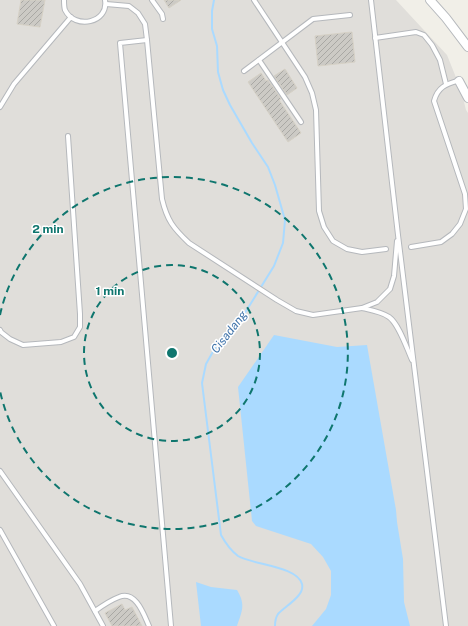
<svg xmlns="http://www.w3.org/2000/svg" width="468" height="626" viewBox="0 0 468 626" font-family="'Public Sans',sans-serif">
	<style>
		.industrial { fill: #e0deda }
		.water { fill: #aadaff }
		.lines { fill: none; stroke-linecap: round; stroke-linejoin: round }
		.stream { stroke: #aadaff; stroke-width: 2 }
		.building { fill: url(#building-hatch); stroke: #d6d1c6 }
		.service-casing { stroke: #b5b8bc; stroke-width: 6 }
		.minor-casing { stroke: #b5b8bc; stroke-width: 10 }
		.service { stroke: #fff; stroke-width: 4 }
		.minor { stroke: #fff; stroke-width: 8 }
		.ring { fill: none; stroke: #0f766e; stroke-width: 2; stroke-dasharray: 7 5 }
		.labels { text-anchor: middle; stroke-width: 3; stroke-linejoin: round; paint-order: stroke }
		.water-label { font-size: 12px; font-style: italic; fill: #4174aa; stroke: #fff }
		.centre { fill: #0f766e; stroke: #fff; stroke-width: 2 }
		.ring-label { font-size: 12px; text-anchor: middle; font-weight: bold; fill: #0f766e; stroke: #fff; stroke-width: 3; stroke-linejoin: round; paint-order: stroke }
	</style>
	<defs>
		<pattern id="building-hatch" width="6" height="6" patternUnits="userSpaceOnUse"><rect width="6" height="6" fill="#cccac5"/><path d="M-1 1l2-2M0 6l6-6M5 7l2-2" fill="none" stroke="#a9a8a4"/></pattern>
	</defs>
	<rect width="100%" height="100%" fill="#f1efe8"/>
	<path class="industrial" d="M0,0h396l51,55 14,35 5,20 2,3v513h-468z"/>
	<g class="water">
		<path d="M274,335l63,12 30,-2 29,165 1,12 6,37 1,43 6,24h-98l14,-17 5,-14v-24l-8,-14 -12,-13 -55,-18 -4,-5 -14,-134z"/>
		<path d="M196,582l15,5 26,3c9,15 5,21 0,36h-36z"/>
	</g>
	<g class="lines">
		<path class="stream" d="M214,0l-2,11v18l5,17 1,26 5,18 7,15 22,38 16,24 7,18 10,35 -2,23 -9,23 -31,50 -24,25 -13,23 -4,19 19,152c5,9 9,15 17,21 15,9 59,10 64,28 3,12 -17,22 -24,30 -2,3 -3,8 -3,12"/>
	</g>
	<g class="building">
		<path d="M21,0h24l-5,27 -23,-3z"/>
		<path d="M164,0h17l-12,8z"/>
		<path d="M352,32l3,30 -37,4 -3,-30z"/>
		<path d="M285,69l12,19 -10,7 -13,-19z"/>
		<path d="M261,73l5,8 2,-1 13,19 -2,1 22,33 -13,9 -40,-60z"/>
		<path d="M122,604l3,6 7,-3 10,19h-30l-7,-13z"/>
	</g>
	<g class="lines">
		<g class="service-casing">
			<g id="service">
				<path d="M64,0c0,3 0,7 1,10 10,20 44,13 40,-10"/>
				<path d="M152,0l10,14 1,5"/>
				<path d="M254,0l51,77 7,16 4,17 3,101 5,16 9,14 14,8 15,3 24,-3"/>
				<path d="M371,0l27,235 48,391"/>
				<path d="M106,4l23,2 9,7 7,11 2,16 15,159c5,21 11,29 27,44l88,57 19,11 17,4 49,-7 15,-6 13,-13 4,-13 3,-35"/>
				<path d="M375,38l41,-6 8,3 8,10 8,15 6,24"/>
				<path d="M147,40l-27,3 51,583"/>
				<path d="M259,60l42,62"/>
				<path d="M244,71l69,-52 37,-4"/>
				<path d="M0,107l14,-23 57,-67"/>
				<path d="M411,247l30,-5 11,-8 8,-10 6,-15 -1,-15 -31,-93c4,-15 13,-17 26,-21"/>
				<path d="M362,308c9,2 20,4 27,9 10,7 18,32 23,43"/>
				<path d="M0,330l1,2 9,7 13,6 38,-3 13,-5 6,-10v-13l-12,-178"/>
				<path d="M0,471l80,113 23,42"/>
				<path d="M0,530l54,96"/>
				<path d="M95,611c7,-5 16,-11 24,-14 17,-7 25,18 30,29"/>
			</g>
		</g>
		<g class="minor-casing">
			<g id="minor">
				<path d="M430,0l16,18 22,29"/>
				<path d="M459,81l9,17"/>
			</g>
		</g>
		<use href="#service" class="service"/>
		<use href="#minor" class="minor"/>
	</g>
	<g class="ring">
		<circle cx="172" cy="353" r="88"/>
		<path d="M0 315A176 176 0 1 1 0 391"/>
	</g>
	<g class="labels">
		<g class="water-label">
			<text transform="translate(229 332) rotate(-52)" y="4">Cisadang</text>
		</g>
	</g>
	<circle cx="172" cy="353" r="6" class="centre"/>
	<g class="ring-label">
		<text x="48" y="233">2 min</text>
		<text x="110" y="295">1 min</text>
	</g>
</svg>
